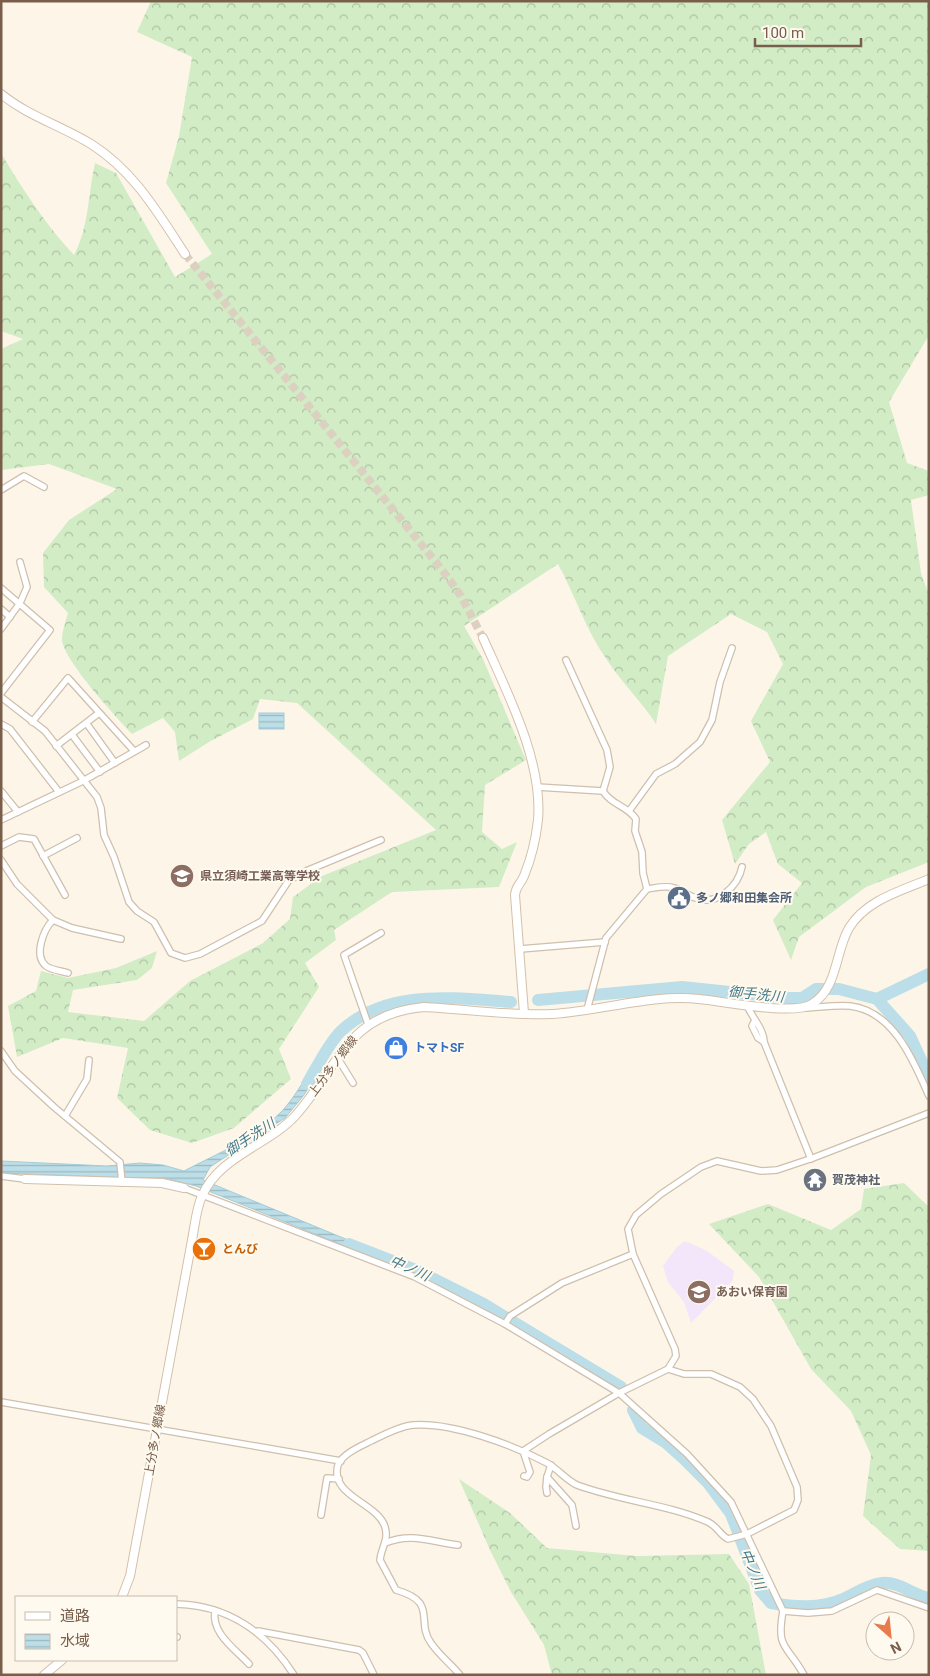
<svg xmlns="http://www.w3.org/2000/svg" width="930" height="1676" viewBox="0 0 930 1676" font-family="Roboto,'Noto Sans JP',sans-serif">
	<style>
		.education { fill: #f3e5fa }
		.forest { fill: url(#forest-crowns) }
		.water { fill: url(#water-rules); stroke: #a2cdda }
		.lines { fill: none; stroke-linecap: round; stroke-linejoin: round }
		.river { stroke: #bcdee8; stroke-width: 12 }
		.secondary-tunnel { stroke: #dcd0c1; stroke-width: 8; stroke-dasharray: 8 4; stroke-linecap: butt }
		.street-casing { stroke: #cfbfad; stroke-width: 8 }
		.secondary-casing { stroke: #d3c0ab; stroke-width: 10 }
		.street { stroke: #fff; stroke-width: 5.5 }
		.secondary { stroke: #fff; stroke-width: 8 }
		.labels { text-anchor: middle; stroke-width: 4; stroke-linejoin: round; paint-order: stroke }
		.education-label { font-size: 12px; font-weight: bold; fill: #785e54; stroke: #fffaef; text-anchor: start }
		.service-label { font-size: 12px; font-weight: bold; fill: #4e5e75; stroke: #fffaef; text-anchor: start }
		.shop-label { font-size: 12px; font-weight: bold; fill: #366cbe; stroke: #fffaef; text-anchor: start }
		.street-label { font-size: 12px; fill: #785e4b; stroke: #fffaef }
		.worship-label { font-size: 12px; font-weight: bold; fill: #5b616d; stroke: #fffaef; text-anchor: start }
		.food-label { font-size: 12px; font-weight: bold; fill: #c56008; stroke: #fffaef; text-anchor: start }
		.water-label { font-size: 14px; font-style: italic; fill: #447b8c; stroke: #fffaef }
	</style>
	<defs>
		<pattern id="forest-crowns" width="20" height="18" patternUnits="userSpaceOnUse" patternTransform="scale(1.25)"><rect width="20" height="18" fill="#d2ecc6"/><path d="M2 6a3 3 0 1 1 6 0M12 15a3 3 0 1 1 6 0" fill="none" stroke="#afc2a3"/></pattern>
		<pattern id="water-rules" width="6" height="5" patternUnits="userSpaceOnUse" patternTransform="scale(1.25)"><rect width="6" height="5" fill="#bcdee8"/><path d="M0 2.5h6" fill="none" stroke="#9eb7be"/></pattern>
	</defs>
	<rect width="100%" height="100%" fill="#fdf6e8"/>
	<path class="education" d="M685,1241l22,10 27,20 -1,9 -42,43 -7,-21 -16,-20 -5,-16 14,-19z"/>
	<g class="forest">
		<path d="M151,1h778v334l-40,67 18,61 22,8v24l-18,5 10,73 8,22v267l-63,25 -67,50 -8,23 -18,-40 29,-37 -24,-19 -12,-32 -17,12 -14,20 -13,-44 48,-58 -19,-41 32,-57 -16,-32 -36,-18 -63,42 -12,68c-15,-23 -34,-41 -49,-64 -21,-29 -32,-65 -49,-96l-94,62 19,33 43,101 -41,25 -3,47 20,17 15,-7 -18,45 -107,5 -58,38 2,10 -31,23 14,24 -40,62 12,30 -57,49 -42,15 -42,-13 -33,-32 11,-50 -65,-10 -46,19 -9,-51 28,-15 5,-20 27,7 48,-10 41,-17 -5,17 -15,12 -64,10 -5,22 76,9 46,-40 73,-38 27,-24 3,-22 29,-21 114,-46 -139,-127 -37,-4 -7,20 -44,23 -30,19 -4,-29 -12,-14 -31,16c-14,-15 -70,-75 -70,-95 0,-8 4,-18 6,-26l-24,-26 -1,-34 26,-33 48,-31 -68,-25 -48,6v-121l22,-10 -22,-8v-178c22,37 44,71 73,102 15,-28 14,-61 21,-92l21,10 59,104 37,-23 -46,-71 13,-47 13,-79 -55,-25z"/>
		<path d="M904,1183l25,24v344l-29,-2 -37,-33 8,-61 -20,-44 -40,-42 -52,-92 -50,-53 59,-20 63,26 30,-21 3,-20z"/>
		<path d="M459,1479l51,34 37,35 90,8 92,-2 20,30 17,91h-214l-8,-30 -33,-53 -21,-42z"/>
	</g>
	<g class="water">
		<rect x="259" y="713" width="25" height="16"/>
		<path d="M312,1067l7,4 -15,24 -19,23 -75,49 -7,13 162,67 -3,6 -166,-67 -27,-7 -168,-6v-12l106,5 33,-3 23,2 21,6c32,-17 73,-33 98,-60 12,-13 21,-29 30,-44z"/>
	</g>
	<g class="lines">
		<g class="river">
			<path d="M877,999l52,-25"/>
			<path d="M538,1000l144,-13 106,11h14l14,-9h23l38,10 33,37 19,41"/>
			<path d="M307,1084c10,-17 20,-38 33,-52 46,-44 113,-34 171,-30"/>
			<path d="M349,1244l67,26 66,33 139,84"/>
			<path d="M633,1410l9,18 23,14 18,16 25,25 23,31 29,76 11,13c24,4 49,6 72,-4 13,-6 24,-14 39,-16 16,-2 31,12 47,15"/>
		</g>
		<path class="secondary-tunnel" d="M185,254l258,317 18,25 22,42"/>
		<g class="street-casing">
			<g id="street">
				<path d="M1,490l23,-14 20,11"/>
				<path d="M1,588l49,42 -49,63"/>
				<path d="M1,609l9,8"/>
				<path d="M1,629l19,-26 7,-16 -7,-25"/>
				<path d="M566,660l41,90 3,17 -7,24c8,14 25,15 33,28l-1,12 7,21 1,21 4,16 -41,49 -19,72"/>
				<path d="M1,697l44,34 52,66 4,11 3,27 10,22 15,45 8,9 17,11 17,31 14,5 15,-4 62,-33 27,-41 17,-9 75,-31"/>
				<path d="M32,722l36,-44 66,73"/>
				<path d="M1,724l9,5 49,63"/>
				<path d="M87,724l28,39"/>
				<path d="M73,736l27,36"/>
				<path d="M56,746l43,-33"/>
				<path d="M537,787l66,4"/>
				<path d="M1,791l17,21"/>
				<path d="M629,811l27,-37 19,-10 25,-22 12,-22 8,-38 12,-34"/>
				<path d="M1,820l82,-39 63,-36"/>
				<path d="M1,846l18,-9 15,2 31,56"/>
				<path d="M43,856l34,-18"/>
				<path d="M1,860l16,24 36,36 19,8 49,11"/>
				<path d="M647,889c8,-1 19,-4 27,-1 8,2 14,8 22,10 22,8 42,-12 46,-31"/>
				<path d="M53,920c-9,9 -20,35 -7,46 5,4 16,5 22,7"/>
				<path d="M520,949l85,-7"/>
				<path d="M747,1005c5,13 17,24 17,37l47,117"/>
				<path d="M807,1008c15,-1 29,-3 43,-2 44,5 64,56 79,90"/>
				<path d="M754,1022l-2,4 6,12 6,4"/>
				<path d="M368,1024l-24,-69 37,-22"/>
				<path d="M1,1051l14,20 39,36 66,55 2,21"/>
				<path d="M337,1057l16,26"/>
				<path d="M65,1116l22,-37 2,-19"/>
				<path d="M1,1176l24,3"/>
				<path d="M184,1188l231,89 90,47 114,69 68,61 44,48 52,109c-7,39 4,33 21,64"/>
				<path d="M505,1324l5,-8 52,-33 71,-29"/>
				<path d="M1,1402l340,59"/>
				<path d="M523,1451l26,-17 70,-41 49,-24 8,-13 -1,-7 -42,-95 -5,-25 8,-14 25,-21 40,-27 16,-6 44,10 16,-1 36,-12 116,-45"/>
				<path d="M523,1451l7,21 -3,5 -3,-1"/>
				<path d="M551,1465l-4,12 25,28 4,21"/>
				<path d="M547,1493l-1,-6 1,-10"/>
				<path d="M321,1515l6,-37 12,1"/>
				<path d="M385,1543c27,-11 46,-1 73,2"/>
				<path d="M176,1604c52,1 91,29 118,71"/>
				<path d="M215,1611c-4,22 20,38 34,53"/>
				<path d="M783,1611l25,2 24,-2 45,-21 52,18"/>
				<path d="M258,1631l101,19 4,3 11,22"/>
				<path d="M176,1637h1"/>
				<path d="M460,1675c-9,-11 -21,-20 -29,-32 -16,-22 8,-41 -35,-53l-16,-30c1,-12 9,-20 5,-33 -7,-24 -56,-31 -47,-62 4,-11 23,-19 33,-24 12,-6 29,-15 42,-16 39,-3 100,20 134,38 11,6 19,17 30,22 43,16 90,19 131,37 9,4 12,13 20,17l19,-5 47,-24 4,-10 -1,-13 -26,-61 -18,-27 -13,-12 -29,-13h-27l-16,-5"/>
			</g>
		</g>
		<g class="secondary-casing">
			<g id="secondary">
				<path d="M1,94c27,22 61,32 90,50 43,27 67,69 94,110"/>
				<path d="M483,638c24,54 60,123 55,182 -2,18 -7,39 -14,56 -3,8 -8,9 -9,19l9,118"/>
				<path d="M25,1179l137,4 22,5"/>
				<path d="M122,1597l8,-21 62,-336c3,-15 4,-31 10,-44 17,-40 67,-51 94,-81 44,-50 51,-101 128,-108 42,2 86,9 128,7 50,-3 98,-20 147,-15 24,2 94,17 113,5 26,-16 23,-52 37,-76 17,-28 52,-37 80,-49"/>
				<path d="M44,1675l18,-15"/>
			</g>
		</g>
		<use href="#street" class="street"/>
		<use href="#secondary" class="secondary"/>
	</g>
	<defs>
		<g id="school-disc" transform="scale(1.25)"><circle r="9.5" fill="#8d6e63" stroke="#fffaef"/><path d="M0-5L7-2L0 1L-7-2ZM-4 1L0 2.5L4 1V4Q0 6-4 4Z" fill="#fff"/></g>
		<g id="civic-disc" transform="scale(1.25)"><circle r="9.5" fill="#5c6f8a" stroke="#fffaef"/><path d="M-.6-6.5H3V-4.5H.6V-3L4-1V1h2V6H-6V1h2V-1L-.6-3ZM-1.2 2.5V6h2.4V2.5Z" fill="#fff"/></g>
		<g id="shop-disc" transform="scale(1.25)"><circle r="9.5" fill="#3f7fe0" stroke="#fffaef"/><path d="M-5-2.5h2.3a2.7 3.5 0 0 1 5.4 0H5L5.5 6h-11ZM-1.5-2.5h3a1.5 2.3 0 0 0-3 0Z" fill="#fff"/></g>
		<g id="temple-disc" transform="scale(1.25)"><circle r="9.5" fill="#6b7280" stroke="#fffaef"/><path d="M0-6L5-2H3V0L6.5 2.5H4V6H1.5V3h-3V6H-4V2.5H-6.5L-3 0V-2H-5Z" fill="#fff"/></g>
		<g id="bar-disc" transform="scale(1.25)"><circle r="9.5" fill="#e8710a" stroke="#fffaef"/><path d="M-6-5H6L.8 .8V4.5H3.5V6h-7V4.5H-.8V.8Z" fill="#fff"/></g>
	</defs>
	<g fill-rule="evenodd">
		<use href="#school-disc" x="182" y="876"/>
		<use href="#civic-disc" x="679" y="898"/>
		<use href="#shop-disc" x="396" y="1048"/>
		<use href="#temple-disc" x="815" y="1180"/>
		<use href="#bar-disc" x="204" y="1249"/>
		<use href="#school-disc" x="699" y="1292"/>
	</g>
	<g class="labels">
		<g class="education-label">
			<text x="200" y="880">県立須崎工業高等学校</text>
			<text x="716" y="1296">あおい保育園</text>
		</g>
		<g class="service-label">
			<text x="696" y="902">多ノ郷和田集会所</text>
		</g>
		<g class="shop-label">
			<text x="414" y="1052">トマトSF</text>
		</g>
		<g class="street-label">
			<text transform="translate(333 1066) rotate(-53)" y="4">上分多ノ郷線</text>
			<text transform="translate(155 1440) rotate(-80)" y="4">上分多ノ郷線</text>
		</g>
		<g class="worship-label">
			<text x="832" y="1184">賀茂神社</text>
		</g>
		<g class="food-label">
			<text x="222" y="1253">とんび</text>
		</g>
		<g class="water-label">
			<text transform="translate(756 994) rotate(6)" y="5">御手洗川</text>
			<text transform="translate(250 1137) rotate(-33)" y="5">御手洗川</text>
			<text transform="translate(410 1268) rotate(24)" y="5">中ノ川</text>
			<text transform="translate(753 1569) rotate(67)" y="5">中ノ川</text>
		</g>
	</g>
	<rect width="930" height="1676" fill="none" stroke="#785e4b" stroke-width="5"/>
	<rect x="15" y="1596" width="162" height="65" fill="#fffaef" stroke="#c9bcad"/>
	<rect x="25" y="1612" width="25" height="8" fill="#ffffff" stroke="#c9bcad"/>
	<text x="60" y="1621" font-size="15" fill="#785e4b">道路</text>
	<rect x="25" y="1634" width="25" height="15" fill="url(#water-rules)" stroke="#c9bcad"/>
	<text x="60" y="1646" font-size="15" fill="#785e4b">水域</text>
	<g transform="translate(890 1636) rotate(153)"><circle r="24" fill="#fffaef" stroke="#c9bcad"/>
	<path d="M0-4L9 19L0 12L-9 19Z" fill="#e97a4c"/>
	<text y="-8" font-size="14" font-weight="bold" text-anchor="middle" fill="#785e4b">N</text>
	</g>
	<path d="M755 38v8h106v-8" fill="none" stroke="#785e4b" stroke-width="2.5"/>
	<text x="762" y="38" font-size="15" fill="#785e4b" stroke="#fffaef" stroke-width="4" paint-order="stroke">100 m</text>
</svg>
